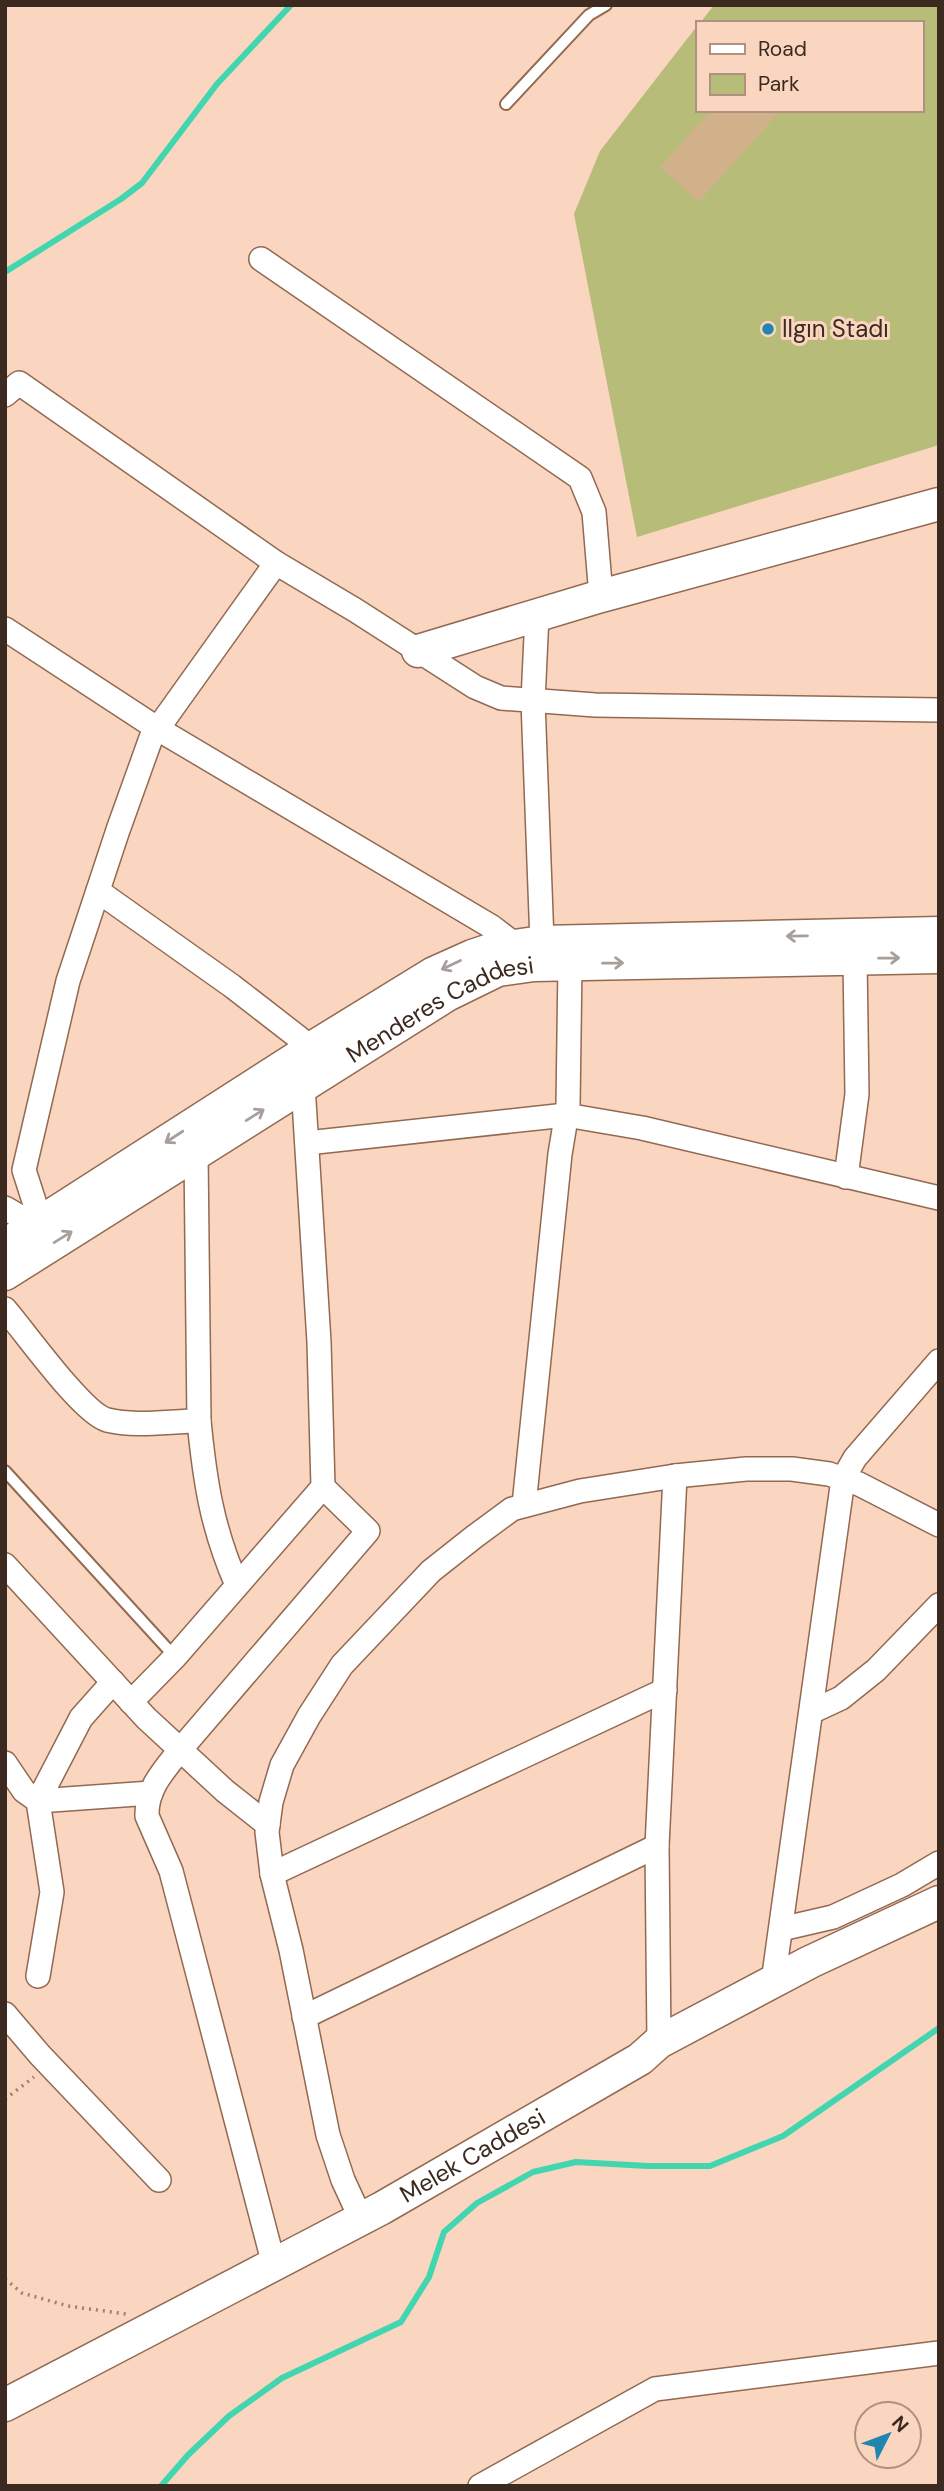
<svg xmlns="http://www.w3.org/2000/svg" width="944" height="2491" viewBox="0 0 944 2491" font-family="'DM Sans',sans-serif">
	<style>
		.green { fill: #b8bc79 }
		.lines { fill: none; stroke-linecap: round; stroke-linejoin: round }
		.stream { stroke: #41d6af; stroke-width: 6 }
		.building { fill: #d1b18a }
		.lane-casing { stroke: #926951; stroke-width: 14 }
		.street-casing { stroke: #926951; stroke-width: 26 }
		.secondary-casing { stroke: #926951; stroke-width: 35 }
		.path { stroke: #9c8170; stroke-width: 3.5; stroke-dasharray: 2 5; stroke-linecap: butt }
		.lane { stroke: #fff; stroke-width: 10 }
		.street { stroke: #fff; stroke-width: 23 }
		.secondary { stroke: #fff; stroke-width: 32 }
		.oneway { stroke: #a79f9b }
		.poi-dot { fill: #2085af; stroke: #fad5bf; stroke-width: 2.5 }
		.labels { text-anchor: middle; stroke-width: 6; stroke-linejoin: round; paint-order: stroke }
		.poi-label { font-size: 24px; fill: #3c2a20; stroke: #fad5bf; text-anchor: start }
		.street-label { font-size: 24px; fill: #3c2a20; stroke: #fad5bf }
	</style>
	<rect width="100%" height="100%" fill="#fad5bf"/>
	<path class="green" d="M714,5h225v440l-302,92 -63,-323 26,-63 97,-125v84h224v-87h-221z"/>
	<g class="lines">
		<g class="stream">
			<path d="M5,272l116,-73 21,-16 75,-99 74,-79"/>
			<path d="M161,2486l27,-31 41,-39 53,-38 119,-56 28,-45 15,-45 33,-29 56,-31 43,-10 72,4h62l73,-30 156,-108"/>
		</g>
	</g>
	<path class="building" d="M711,110h70l-82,92 -39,-35z"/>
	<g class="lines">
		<g class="lane-casing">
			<g id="lane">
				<path d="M506,104l83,-89 17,-10"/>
				<path d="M5,1471l170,186"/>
			</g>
		</g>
		<g class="street-casing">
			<g id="street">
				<path d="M261,259l319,219 14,34 7,84"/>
				<path d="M5,395l14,-12 257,180 79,47 120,77 26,11 94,7 344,5"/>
				<path d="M537,615l-4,86 9,241"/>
				<path d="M5,629l153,100 334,198 25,19"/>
				<path d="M98,891l134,95 80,62"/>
				<path d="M307,1143l259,-28 76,13 297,70"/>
				<path d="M196,1153l3,268"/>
				<path d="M846,1177l11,-83 -2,-135"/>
				<path d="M5,1208l31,18"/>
				<path d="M41,1223l-17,-53 44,-189 50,-151 33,-92 125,-175"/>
				<path d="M5,1309c20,23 77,104 102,111 29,7 63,1 92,1 6,61 13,107 38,164"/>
				<path d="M524,1505l36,-351 8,-48 2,-142"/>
				<path d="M5,1565l141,153 79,73 43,34"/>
				<path d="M131,1702l44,-45 148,-170 -4,-145 -16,-257"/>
				<path d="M811,1712l30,-14 35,-28 63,-65"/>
				<path d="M5,1763l19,28 14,10 113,-8"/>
				<path d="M272,1874l393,-184"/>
				<path d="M781,1929l52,-12 69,-32 37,-22"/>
				<path d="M38,1976l14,-84 -14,-91 43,-83 32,-36"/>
				<path d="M773,1982l70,-503 12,-21 84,-97"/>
				<path d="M5,2014l35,41 119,125"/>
				<path d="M304,2017l353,-171"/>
				<path d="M659,2042l-2,-196 18,-370"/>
				<path d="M361,2219l-18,-39 -15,-45 -37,-185 -19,-76 -5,-42 4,-30 11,-37 27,-49 33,-51 89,-94 43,-34 38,-28 68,-18 95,-15 71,-7h46l37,5 30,10 80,41"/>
				<path d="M274,2265l-103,-394 -24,-55c-1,-27 17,-46 33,-66l188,-219 -45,-44"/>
				<path d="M480,2486l175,-97 284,-36"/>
			</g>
		</g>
		<g class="secondary-casing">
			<g id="secondary">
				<path d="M418,651l183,-55 338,-92"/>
				<path d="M5,1245l315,-202 114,-70 38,-17 21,-7 49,-7 397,-9"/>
				<path id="s1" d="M5,1274l442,-279 51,-25 36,-5 405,-8"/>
				<path id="s2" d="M5,2405l377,-197 258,-149 19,-17 151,-80 129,-60"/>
			</g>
		</g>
		<g class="path">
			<path d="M5,2099l29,-22"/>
			<path d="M5,2279l17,14 46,13 58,8"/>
		</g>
		<use href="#lane" class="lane"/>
		<use href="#street" class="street"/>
		<use href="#secondary" class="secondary"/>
	</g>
	<defs><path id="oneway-shaft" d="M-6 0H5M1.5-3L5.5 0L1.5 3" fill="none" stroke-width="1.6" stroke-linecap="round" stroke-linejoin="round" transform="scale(1.75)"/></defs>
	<g class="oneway">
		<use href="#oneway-shaft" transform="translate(797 936) rotate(179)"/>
		<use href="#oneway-shaft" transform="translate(889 958) rotate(-1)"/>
		<use href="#oneway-shaft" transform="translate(613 963) rotate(-1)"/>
		<use href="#oneway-shaft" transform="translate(451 965) rotate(155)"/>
		<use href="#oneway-shaft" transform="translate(255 1115) rotate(-32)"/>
		<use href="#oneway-shaft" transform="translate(174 1137) rotate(147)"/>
		<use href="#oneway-shaft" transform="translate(63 1237) rotate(-32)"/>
	</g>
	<circle class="poi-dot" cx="768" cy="329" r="7"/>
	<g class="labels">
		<g class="poi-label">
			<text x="782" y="337">Ilgın Stadı</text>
		</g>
		<g class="street-label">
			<text dy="8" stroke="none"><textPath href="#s1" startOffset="511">Menderes Caddesi</textPath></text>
			<text dy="8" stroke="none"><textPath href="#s2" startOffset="530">Melek Caddesi</textPath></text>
		</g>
	</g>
	<rect width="944" height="2491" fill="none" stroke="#3c2a20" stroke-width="14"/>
	<rect x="696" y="21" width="228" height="91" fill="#fad5bf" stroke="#ae917f" stroke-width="2"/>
	<rect x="710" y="44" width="35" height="10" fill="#ffffff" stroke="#ae917f" stroke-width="2"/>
	<text x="758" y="56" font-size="21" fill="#3c2a20">Road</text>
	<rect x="710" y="74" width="35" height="21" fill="#b8bc79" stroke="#ae917f" stroke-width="2"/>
	<text x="758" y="91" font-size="21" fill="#3c2a20">Park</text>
	<g transform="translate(888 2435) rotate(48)"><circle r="33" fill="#fad5bf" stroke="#ae917f" stroke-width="2"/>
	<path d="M0-5L12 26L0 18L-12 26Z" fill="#2085af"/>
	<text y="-10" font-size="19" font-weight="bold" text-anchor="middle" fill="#3c2a20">N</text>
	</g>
</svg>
